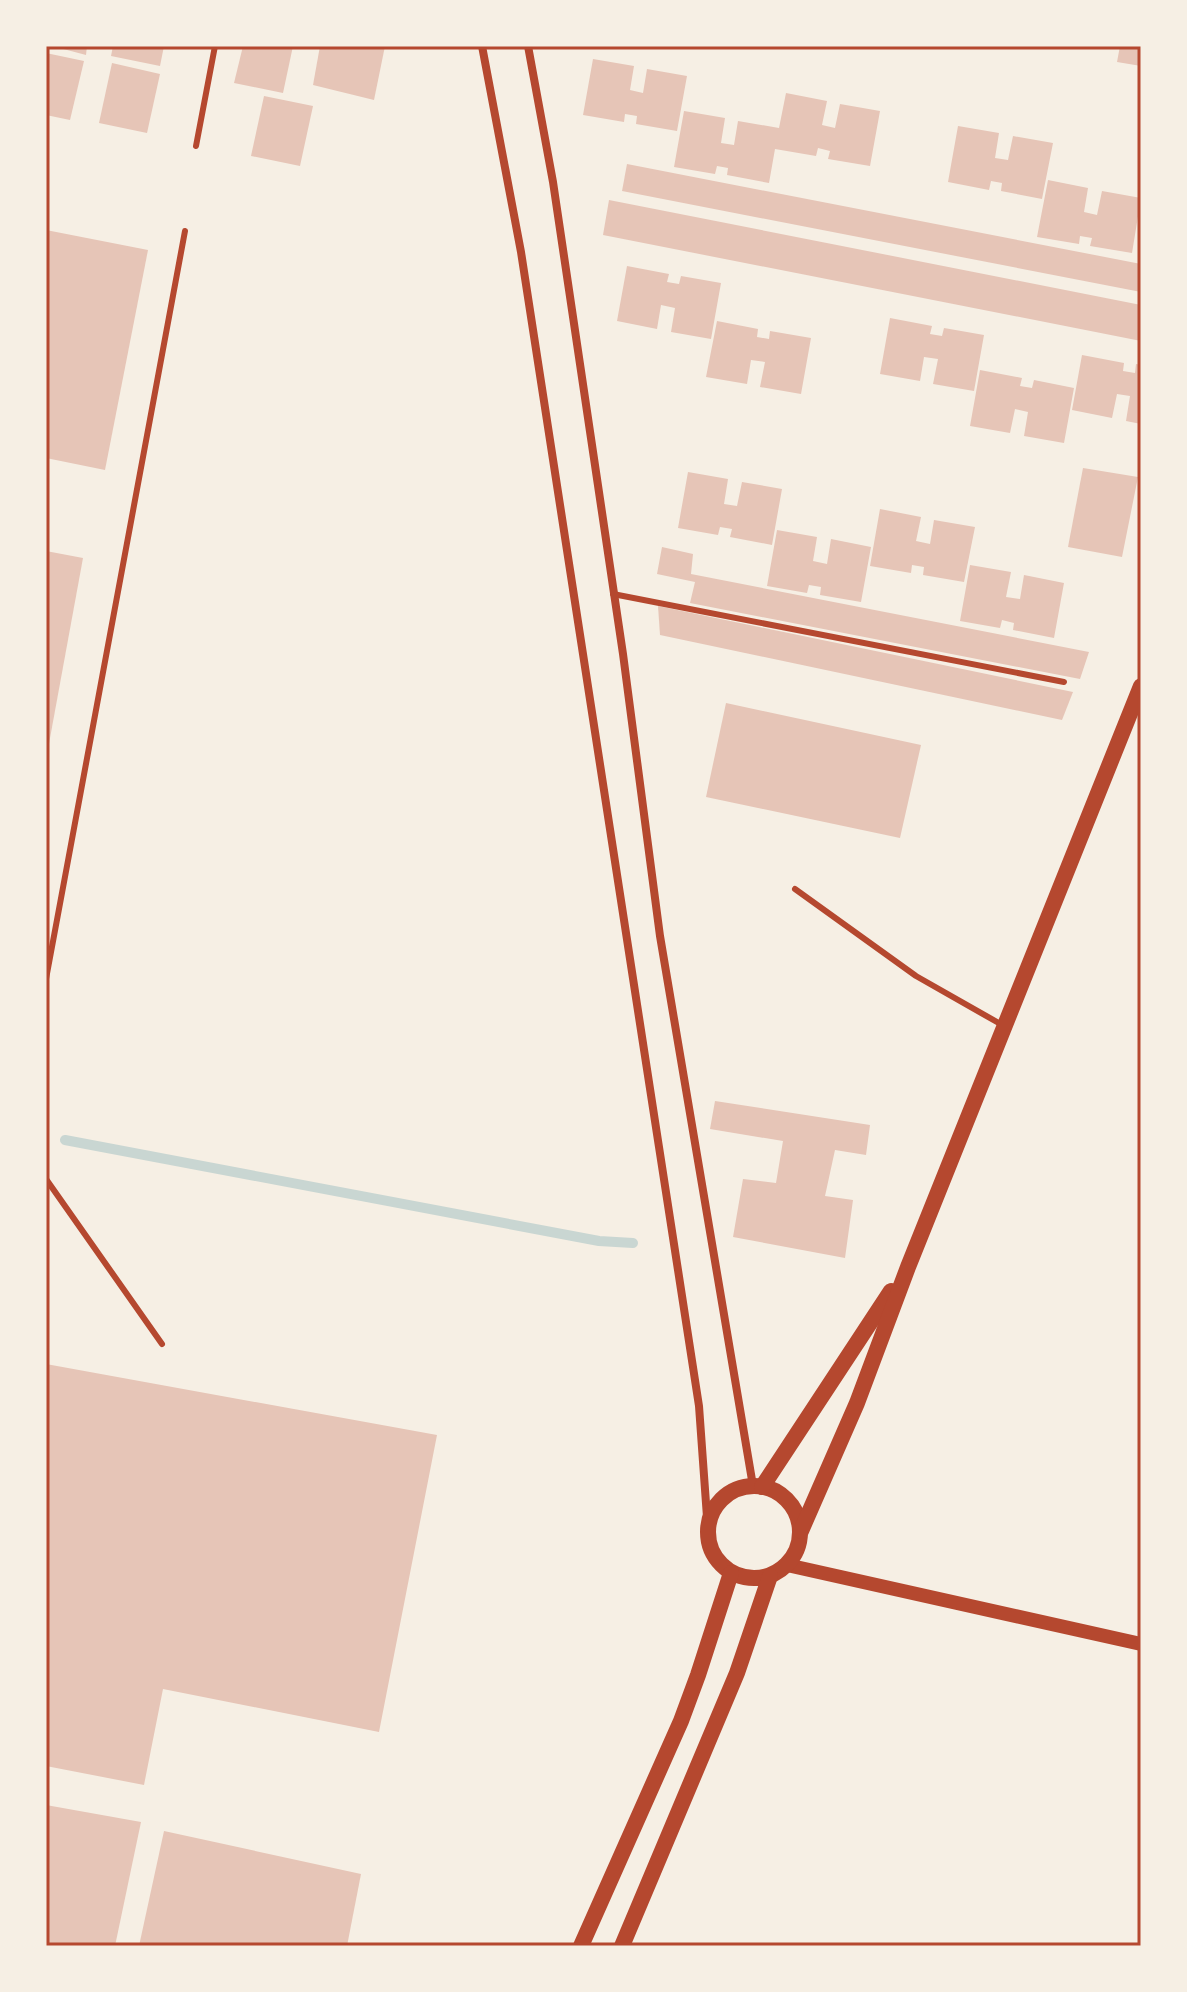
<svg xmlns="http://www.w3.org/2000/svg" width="1187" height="1992" viewBox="0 0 1187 1992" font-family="'Asap Condensed',sans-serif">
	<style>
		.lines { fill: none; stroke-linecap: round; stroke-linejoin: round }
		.stream { stroke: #c9d6d2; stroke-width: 10 }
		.building { fill: #e6c5b7 }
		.service { stroke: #b5482f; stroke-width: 6 }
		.minor { stroke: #b5482f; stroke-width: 8 }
		.tertiary { stroke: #b5482f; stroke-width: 14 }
		.secondary { stroke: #b5482f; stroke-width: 16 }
		.neatline { fill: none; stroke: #b5482f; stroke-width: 3 }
	</style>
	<rect width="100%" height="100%" fill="#f6efe4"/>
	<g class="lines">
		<path class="stream" d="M65,1140l534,101 34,2"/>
	</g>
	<g class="building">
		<path d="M52,46h35l-1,9z"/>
		<path d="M113,46h51l-4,20 -49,-10z"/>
		<path d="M243,46h50l-10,47 -49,-10z"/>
		<path d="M320,46h65l-11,54 -61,-15z"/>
		<path d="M1120,46h21v20l-24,-4z"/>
		<path d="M46,53l38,8 -14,59 -24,-5z"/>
		<path d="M593,59l41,7 -4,24 13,3 4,-24 40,7 -10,55 -41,-7 1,-8 -12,-2 -1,8 -41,-7z"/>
		<path d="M112,63l48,11 -13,59 -48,-10z"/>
		<path d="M786,93l41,8 -5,24 13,3 5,-24 40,7 -10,55 -42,-7 2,-8 -12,-3 -2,8 -41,-7 -6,34 -42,-8 1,-7 -11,-2 -2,8 -41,-7 10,-56 41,7 -4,25 13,2 4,-24 41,7z"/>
		<path d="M264,96l49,10 -13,60 -49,-10z"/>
		<path d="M958,126l41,7 -4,25 13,2 5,-24 40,7 -11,56 -41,-8 1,-8 -11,-2 -2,9 -41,-8z"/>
		<path d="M627,164l514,100v28l-519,-101z"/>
		<path d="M1048,180l40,8 -4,24 13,3 5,-24 39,7 -9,55 -42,-7 2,-8 -12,-2 -1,8 -42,-7z"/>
		<path d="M609,200l532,105v36l-538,-106z"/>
		<path d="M46,230l102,20 -43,220 -59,-12z"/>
		<path d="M627,266l42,8 -2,8 12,2 2,-8 40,7 -10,56 -40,-7 4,-24 -14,-3 -4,24 -40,-8z"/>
		<path d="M890,318l42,8 -2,8 12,2 2,-8 40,7 -10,56 -41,-7 5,-25 -14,-2 -4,24 -40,-7z"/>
		<path d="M717,321l41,8 -1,8 12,2 1,-8 41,7 -10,56 -41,-7 5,-25 -14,-2 -4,24 -41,-7z"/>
		<path d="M1082,355l42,8 -1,8 12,2 1,-9 5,1v59l-15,-3 4,-25 -13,-2 -5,24 -40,-8z"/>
		<path d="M980,370l42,8 -2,8 12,2 2,-8 40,8 -10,55 -40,-7 4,-24 -13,-3 -5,24 -40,-7z"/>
		<path d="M1083,468l55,9 -16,80 -54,-10z"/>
		<path d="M688,472l40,7 -4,25 13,2 5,-24 40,7 -10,56 -42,-8 2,-8 -12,-2 -2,8 -40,-7z"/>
		<path d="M880,509l41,8 -5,24 14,3 4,-24 41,7 -11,55 -41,-7 1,-8 -12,-2 -1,8 -41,-7z"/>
		<path d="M777,530l40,7 -4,24 14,3 4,-25 40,8 -10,55 -41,-7 1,-8 -12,-2 -2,8 -40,-7z"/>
		<path d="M662,547l31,7 -2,20 398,78 -9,27 -390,-76 5,-21 -38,-8z"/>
		<path d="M46,551l37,7 -35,191h-2z"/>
		<path d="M970,565l41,7 -5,25 14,2 4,-24 40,8 -10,55 -41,-8 1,-7 -12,-3 -2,8 -40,-7z"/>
		<path d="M658,606l415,86 -11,28 -402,-85z"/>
		<path d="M726,703l195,42 -21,93 -194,-41z"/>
		<path d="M715,1101l155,24 -4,30 -31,-5 -10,46 28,4 -8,58 -112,-21 10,-58 33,4 7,-42 -73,-12z"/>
		<path d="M46,1364l391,71 -58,297 -216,-43 -19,96 -98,-19z"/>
		<path d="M46,1805l95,17 -26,124h-69z"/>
		<path d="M164,1831l197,43 -14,72h-208z"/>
	</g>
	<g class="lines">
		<g class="service">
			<path d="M196,146l19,-100"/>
			<path d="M613,594l451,88"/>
			<path d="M795,889l121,87 88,50"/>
			<path d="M46,979l139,-748"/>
			<path d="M46,1179l116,165"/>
		</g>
		<g class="minor">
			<path d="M482,46l39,206 138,895 40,259 9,125"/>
			<path d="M528,46l25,136 70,472 37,282 93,550"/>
		</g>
		<path class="tertiary" d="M787,1565l354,79"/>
		<g class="secondary">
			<circle cx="754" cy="1532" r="46"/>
			<path d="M762,1487l129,-196"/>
			<path d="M801,1531l56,-128 51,-136 233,-581"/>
			<path d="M581,1946l100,-225 17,-46 33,-102"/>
			<path d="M622,1946l115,-273 33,-97"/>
		</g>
	</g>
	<rect width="1187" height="1992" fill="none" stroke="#f6efe4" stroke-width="96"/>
	<rect x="48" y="48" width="1091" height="1896" class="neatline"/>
</svg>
